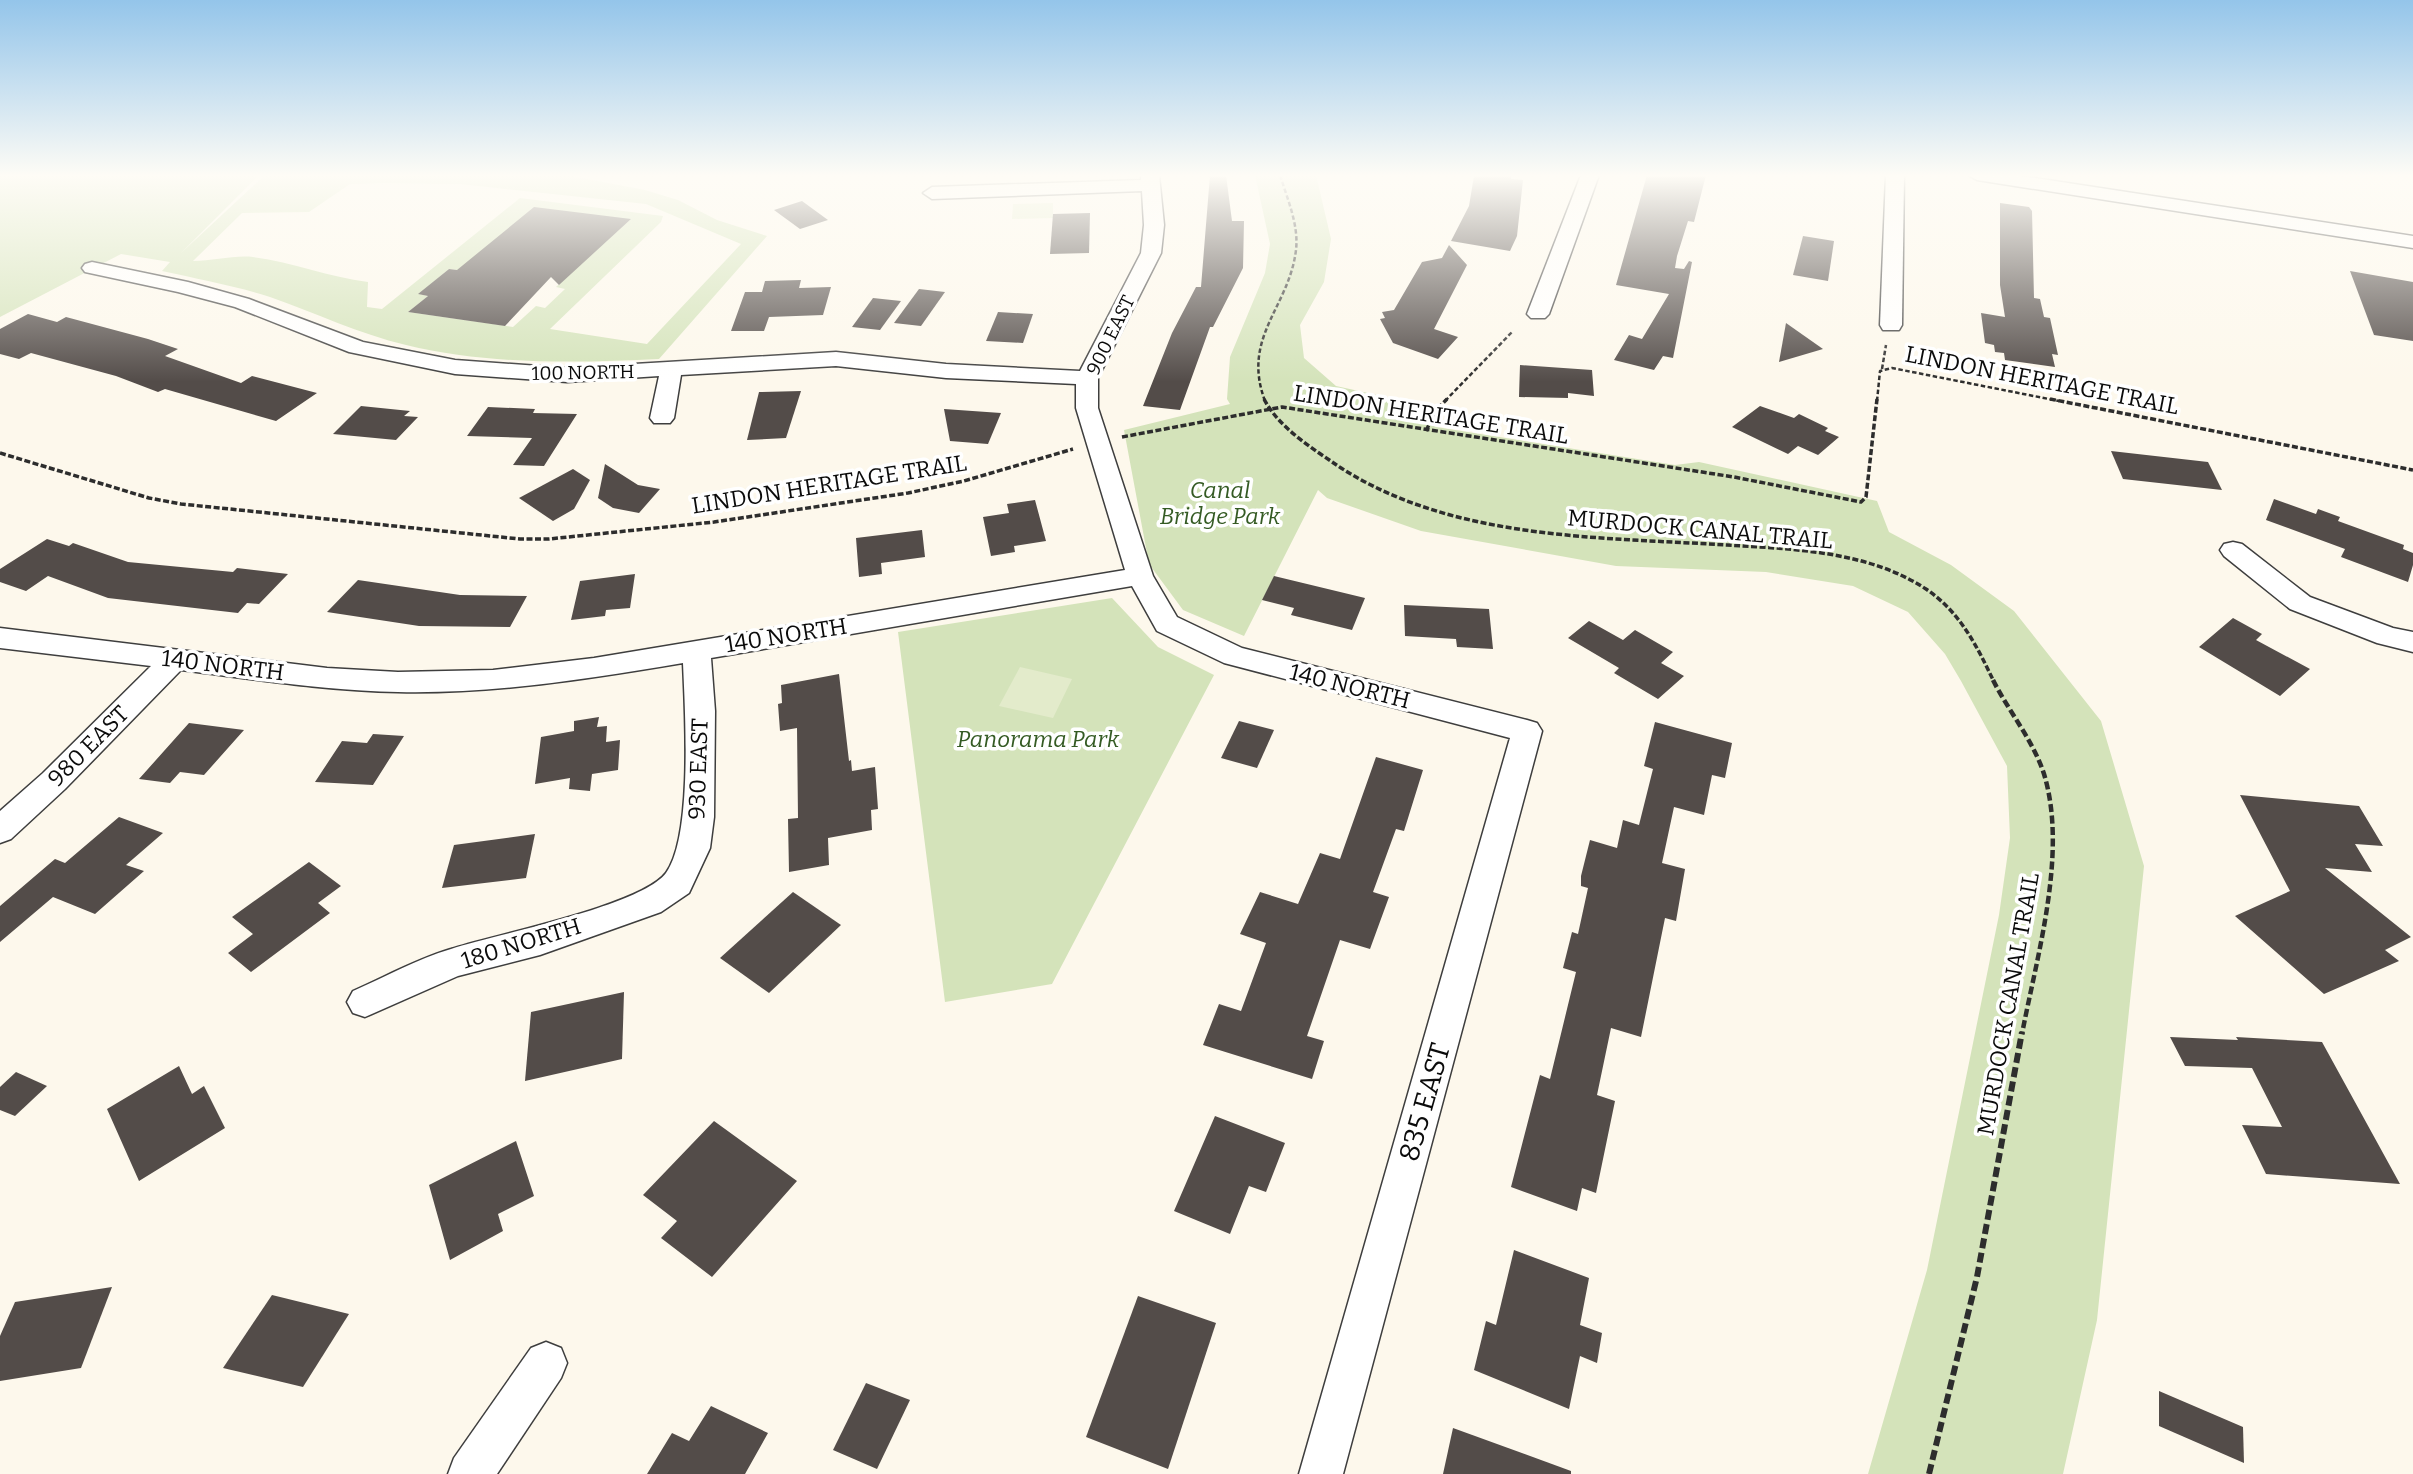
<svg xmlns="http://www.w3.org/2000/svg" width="2413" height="1474" viewBox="0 0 2413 1474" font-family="Bitter,serif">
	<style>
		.green { fill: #d4e3ba; fill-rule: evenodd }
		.pitch { fill: #e3ebcb }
		.building { fill: #534c49 }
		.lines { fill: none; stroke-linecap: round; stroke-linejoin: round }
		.minor-casing { stroke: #3e3e3e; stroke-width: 3 }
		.path-far3 { stroke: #2d2d2d; stroke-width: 2.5; stroke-dasharray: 4.5 2.5; stroke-linecap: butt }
		.path-far2 { stroke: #2d2d2d; stroke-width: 3.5; stroke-dasharray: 6 2.5; stroke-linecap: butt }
		.path-far1 { stroke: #2d2d2d; stroke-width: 4.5; stroke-dasharray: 8 3.5; stroke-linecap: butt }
		.path { stroke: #2d2d2d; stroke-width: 6; stroke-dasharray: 10 4.5; stroke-linecap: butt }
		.minor { fill: #fff; fill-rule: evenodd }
		.labels { text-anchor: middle; stroke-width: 7; stroke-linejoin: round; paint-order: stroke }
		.far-street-label { font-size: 19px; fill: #0b0b0b; stroke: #fff }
		.street-label { font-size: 23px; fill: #0b0b0b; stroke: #fff }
		.park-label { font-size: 23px; font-style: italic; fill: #355b24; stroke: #fff }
		.near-street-label { font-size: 28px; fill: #0b0b0b; stroke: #fff }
	</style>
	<rect width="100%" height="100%" fill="#fdf8ec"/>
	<g class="green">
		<path d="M0,175h259l-78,78 84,-78h301l79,15 33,10 39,20 50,16 -108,123c-83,4 -171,6 -253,-14 -47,-11 -90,-32 -136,-48 -34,-11 -72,-18 -108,-26l8,-9 -49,-8 -121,63zM383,183l77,1 186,20 95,40 -94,100 -97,-15 111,-107 2,-6 -143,-18 -138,111 -15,-2 1,-25c-39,-5 -76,-20 -115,-25 -19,-2 -40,4 -60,4l49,-48 67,-1 41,-28zM631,219l-75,68 9,2 -20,19 -9,-2 -23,21 -105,-15 20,-16 -9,-2 30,-25 8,1z"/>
		<path d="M1255,175h61l15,64 -7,43 -24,43 4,33 32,28 50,11 50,30 239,38 24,-3 178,39 12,31 62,33 63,46 87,110 43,145 -47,454 -34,154h-195l59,-204 72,-355 11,-77 -3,-72 -46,-85 -16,-27 -37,-42 -55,-26 -87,-14 -150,-6 -195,-35 -94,-33 -9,-8 -74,146 -61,-26 -34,-46 -25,-134 106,-26 -3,-5 3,-42 35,-84 5,-29z"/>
		<path d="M1112,598l46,49 56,28 -162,309 -107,18 -47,-370z"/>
	</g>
	<g class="pitch">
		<path d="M1053,203v15l-41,1 1,-15z"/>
		<path d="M1020,667l52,12 -19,39 -54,-12z"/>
	</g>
	<g class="building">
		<path d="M1210,175h16l6,46h12l-1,47 -30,59h-3l-30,83 -37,-4 29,-73 24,-46h5z"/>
		<path d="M1485,175h26v4l12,1 -6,56 -7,15 -59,-10 18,-35 5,-30z"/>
		<path d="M1647,175h59l-12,47 -6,-1 -11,35 -2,12 9,1 5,-8 3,1 -19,96 -10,-2 -9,14 -40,-10 15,-25 13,4 27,-45 -53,-9z"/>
		<path d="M802,201l26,19 -28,9 -26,-19z"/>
		<path d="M2000,203l29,4 3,4 2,87 6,1 4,18 6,1 8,37 -6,-1 3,13 -50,-7 -1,-7 -9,-1 -1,-7 -9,-2 -4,-30 24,4 -5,-32z"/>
		<path d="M534,207l97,12 -72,66 -8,-8 -46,49 -97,-14 20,-16 -10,-2 31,-25 8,1z"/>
		<path d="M1090,213l-1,40 -39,1 3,-40z"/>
		<path d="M1803,236l31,5 -6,40 -35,-6z"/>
		<path d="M1449,245l18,20 -33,64 24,8 -20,22 -45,-16 -13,-24 5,-1 -3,-6 12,-2 28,-48 20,-4z"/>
		<path d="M2350,271l63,11v59l-39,-6z"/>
		<path d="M801,280l-2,8 32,-1 -8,28 -54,2 -5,14h-33l14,-39h17l3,-11z"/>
		<path d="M919,289l26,3 -24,34 -27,-3z"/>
		<path d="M873,298l28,3 -21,29 -28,-3z"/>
		<path d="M998,312l35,2 -10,29 -37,-2z"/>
		<path d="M28,314l29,8 9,-5 82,22 30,10 -13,7 76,27 11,-7 65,17 -41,28 -111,-32 -7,3 -42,-16 -85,-23 -12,6 -19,-5v-25z"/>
		<path d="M1786,323l37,26 -44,13z"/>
		<path d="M1520,365l72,5 2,26 -26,-3v5l-49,-1z"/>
		<path d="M801,391l-15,47 -39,2 12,-48z"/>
		<path d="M361,406l49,5 -6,5 14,1 -22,23 -63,-6z"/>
		<path d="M1760,406l34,12 5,-4 29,14 -3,3 14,6 -21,18 -20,-9 -10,8 -56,-27z"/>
		<path d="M488,407l47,2 -2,4 44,1 -33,52 -31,-1 19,-27 -65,-2z"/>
		<path d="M944,409l57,4 -13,31 -38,-3z"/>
		<path d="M2111,451l97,11 14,28 -99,-11z"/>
		<path d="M605,464l33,21 22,4 -21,24 -26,-5 -15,-10z"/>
		<path d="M573,469l17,11 -16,29 -21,12 -34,-23z"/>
		<path d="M2274,499l42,15 2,-5 22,8 -2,4 66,24 -1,4 10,4v12l-5,17 -67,-25 4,-8 -79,-29z"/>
		<path d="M1035,500l11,41 -32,5 1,6 -24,4 -8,-39 26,-4 -2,-9z"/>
		<path d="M922,530l3,27 -44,6 1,11 -23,3 -3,-39z"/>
		<path d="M47,539l22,7 4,-3 55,19 105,10 4,-4 51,6 -29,30 -12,-1 -9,10 -130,-15 -60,-22 -22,15 -26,-9v-13z"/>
		<path d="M635,574l-5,34 -24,2 -1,6 -34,4 9,-39z"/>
		<path d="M1274,576l91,22 -13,32 -61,-15 3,-7 -32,-8z"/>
		<path d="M358,580l102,15 67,1 -17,31 -91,-1 -92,-14z"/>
		<path d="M1404,605l85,4 4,40 -36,-2 -1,-8 -51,-3z"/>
		<path d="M2233,618l29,16 -6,6 54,29 -30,27 -81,-49z"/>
		<path d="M1589,621l34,19 12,-10 38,22 -12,11 23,13 -26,23 -44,-26 5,-5 -51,-30z"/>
		<path d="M839,674l10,87 2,-1 1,11 23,-4 3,42 -7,1 1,20 -44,8 1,27 -40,7 -1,-53 10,-1 -1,-90 -17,3 -2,-27 4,-1 -1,-18z"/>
		<path d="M599,717l-2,10 10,-1 -1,16 14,-2 -2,30 -26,4 -2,17 -21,-2 1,-11 -35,6 6,-47 33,-6v-10z"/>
		<path d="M1239,721l35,9 -17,38 -36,-10z"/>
		<path d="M1655,722l77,21 -7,35 -13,-3 -8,40 -30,-8 -12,56 23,6 -9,52 -11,-3 -24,119 -30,-9 -14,67 18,6 -19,92 -14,-5 -5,23 -66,-24 29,-112 10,4 26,-107 -13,-4 9,-36 6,2 10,-46 -7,-2v-10l9,-36 27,8 6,-28 16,5 14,-56 -9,-3z"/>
		<path d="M189,723l55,7 -40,45 -24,-3 -10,11 -31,-4z"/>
		<path d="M373,734l31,2 -31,49 -58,-3 27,-41 25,2z"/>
		<path d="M1376,757l47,13 -19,61 -8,-2 -23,63 16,5 -19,52 -30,-9 -33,96 17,5 -12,38 -109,-34 16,-41 22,7 25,-68 -26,-9 20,-42 38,12 22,-51 20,6z"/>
		<path d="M2240,795l119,11 24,40 -28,-2 17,28 -47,-4 86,69 -26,13 14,11 -75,33 -89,-78 55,-25z"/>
		<path d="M119,817l44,16 -37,32 18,6 -49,43 -42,-17 -53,45v-36l55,-47 10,4z"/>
		<path d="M535,834l-9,44 -84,10 12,-43z"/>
		<path d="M309,862l32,24 -23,17 12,10 -79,59 -23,-19 25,-19 -21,-17z"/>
		<path d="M793,892l48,33 -72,68 -49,-35z"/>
		<path d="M624,992l-2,67 -97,22 6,-69z"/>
		<path d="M2170,1037l68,3 -2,-3 86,5 78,142 -134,-10 -24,-49 40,2 -30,-59 -67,-2z"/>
		<path d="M179,1066l13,28 12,-8 21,42 -86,53 -32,-72z"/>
		<path d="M16,1072l31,14 -32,30 -15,-6v-23z"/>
		<path d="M1215,1116l70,27 -19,49 -17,-6 -19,48 -56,-23z"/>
		<path d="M714,1121l83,60 -85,96 -51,-39 16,-17 -34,-26z"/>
		<path d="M516,1141l18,55 -36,18 5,17 -53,29 -21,-75z"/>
		<path d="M1514,1250l75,28 -9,47 22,8 -5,30 -17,-7 -11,53 -95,-39 12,-49 10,4z"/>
		<path d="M112,1287l-31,81 -81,13v-45l15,-34z"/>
		<path d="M272,1295l77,19 -46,73 -80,-19z"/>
		<path d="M1138,1296l78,27 -48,146 -82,-32z"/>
		<path d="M866,1383l44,17 -33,69 -44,-19z"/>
		<path d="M2159,1391l84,36 1,36 -85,-37z"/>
		<path d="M711,1406l57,27 -23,41h-98l25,-41 17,8z"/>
		<path d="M1453,1428l118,43v3h-128z"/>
	</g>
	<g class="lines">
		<g class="minor-casing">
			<g id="minor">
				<path d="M1141,175h18l5,50 -3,28 -63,125v30l55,168 24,41 65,31 285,72 10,3 5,8 -199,743h-44l211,-736 -286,-75 -67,-32 -25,-45 -421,72 4,53 -1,106 -4,31 -21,45 -28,19 -121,43 -82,21 -93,41 -12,-4 -6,-11 6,-11c32,-14 64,-32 98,-42 43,-14 190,-43 215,-76 27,-37 19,-163 17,-210 -95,16 -189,31 -285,29 -73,-1 -145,-13 -217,-22l-116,119 -54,50 -11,4v-32l43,-38 108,-107 -151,-18v-20l327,40 71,4 95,-2 101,-12 531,-88 -49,-162v-24l-130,-6 -110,-12 -155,9 -7,43 -4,5h-16l-4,-5 9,-42 -92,6 -112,-8 -106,-22 -114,-45 -57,-15 -93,-20 -3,-4 3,-4 7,-2 96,20 61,17 114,43 92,18 112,8 269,-16 110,12 134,7 61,-118 3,-28 -2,-34 -210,8 -9,-6 9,-6 209,-7z"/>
				<path d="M1581,175h18l-50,139 -4,4h-14l-4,-4z"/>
				<path d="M1886,175h18l-2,150 -3,5h-16l-3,-5z"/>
				<path d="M1968,175h47l398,61v12l-436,-68z"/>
				<path d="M2233,542l9,2 68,53 83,31 20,4v20l-36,-9 -87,-34 -66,-53 -4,-6 4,-6z"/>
				<path d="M546,1342l15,6 6,15 -6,15 -64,96h-49l6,-16 77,-110z"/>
			</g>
		</g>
		<g class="path-far3">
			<path d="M1882,369l4,-24"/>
			<path d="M1265,401c-24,-64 24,-93 31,-151 3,-25 -9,-52 -16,-75"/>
			<path d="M1445,401l68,-70"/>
			<path d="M1877,401l3,-30 12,-3 167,33"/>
		</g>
		<g class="path-far2">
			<path d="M1264,399c15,29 48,49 74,67 113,74 259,71 389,79 67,4 141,6 199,44 34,23 51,57 68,93"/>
			<path d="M2050,399l363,71"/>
			<path d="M1426,431l10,-21 11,-11"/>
			<path d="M1122,437l160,-30 452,70 127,25 5,-5 11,-98"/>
			<path d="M0,453l149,45 32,6 339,35h29l165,-17 194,-29 56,-12 109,-32"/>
		</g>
		<path class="path-far1" d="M1993,680c16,32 40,60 51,94 24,79 -7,181 -22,260"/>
		<path class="path" d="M1929,1474l48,-197 45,-245"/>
		<use href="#minor" class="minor"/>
	</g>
	<linearGradient id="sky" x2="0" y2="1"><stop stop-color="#94c5ea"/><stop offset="0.46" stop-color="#fefcf6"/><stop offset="1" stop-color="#fefcf6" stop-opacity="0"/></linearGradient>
	<rect width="2413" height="382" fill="url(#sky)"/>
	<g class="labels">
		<g class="far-street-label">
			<text transform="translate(1110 335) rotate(-64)" y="7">900 EAST</text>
			<text transform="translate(583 372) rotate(-1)" y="7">100 NORTH</text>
		</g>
		<g class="street-label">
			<text transform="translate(2042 380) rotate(11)" y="8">LINDON HERITAGE TRAIL</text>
			<text transform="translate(1431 414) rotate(9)" y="8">LINDON HERITAGE TRAIL</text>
			<text transform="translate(829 484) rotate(-9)" y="8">LINDON HERITAGE TRAIL</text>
			<text transform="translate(1700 529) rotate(5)" y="8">MURDOCK CANAL TRAIL</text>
			<text transform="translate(786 635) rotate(-9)" y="8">140 NORTH</text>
			<text transform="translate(223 665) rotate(7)" y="8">140 NORTH</text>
			<text transform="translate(1350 686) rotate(14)" y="8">140 NORTH</text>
			<text transform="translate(88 746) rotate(-45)" y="8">980 EAST</text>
			<text transform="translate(698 769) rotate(-88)" y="8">930 EAST</text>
			<text transform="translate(521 943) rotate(-17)" y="8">180 NORTH</text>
			<text transform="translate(2008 1004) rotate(-80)" y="8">MURDOCK CANAL TRAIL</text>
		</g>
		<g class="park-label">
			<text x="1220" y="498">Canal<tspan x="1220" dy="26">Bridge Park</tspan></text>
			<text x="1038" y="747">Panorama Park</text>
		</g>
		<g class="near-street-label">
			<text transform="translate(1424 1102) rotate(-74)" y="10">835 EAST</text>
		</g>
	</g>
</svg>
